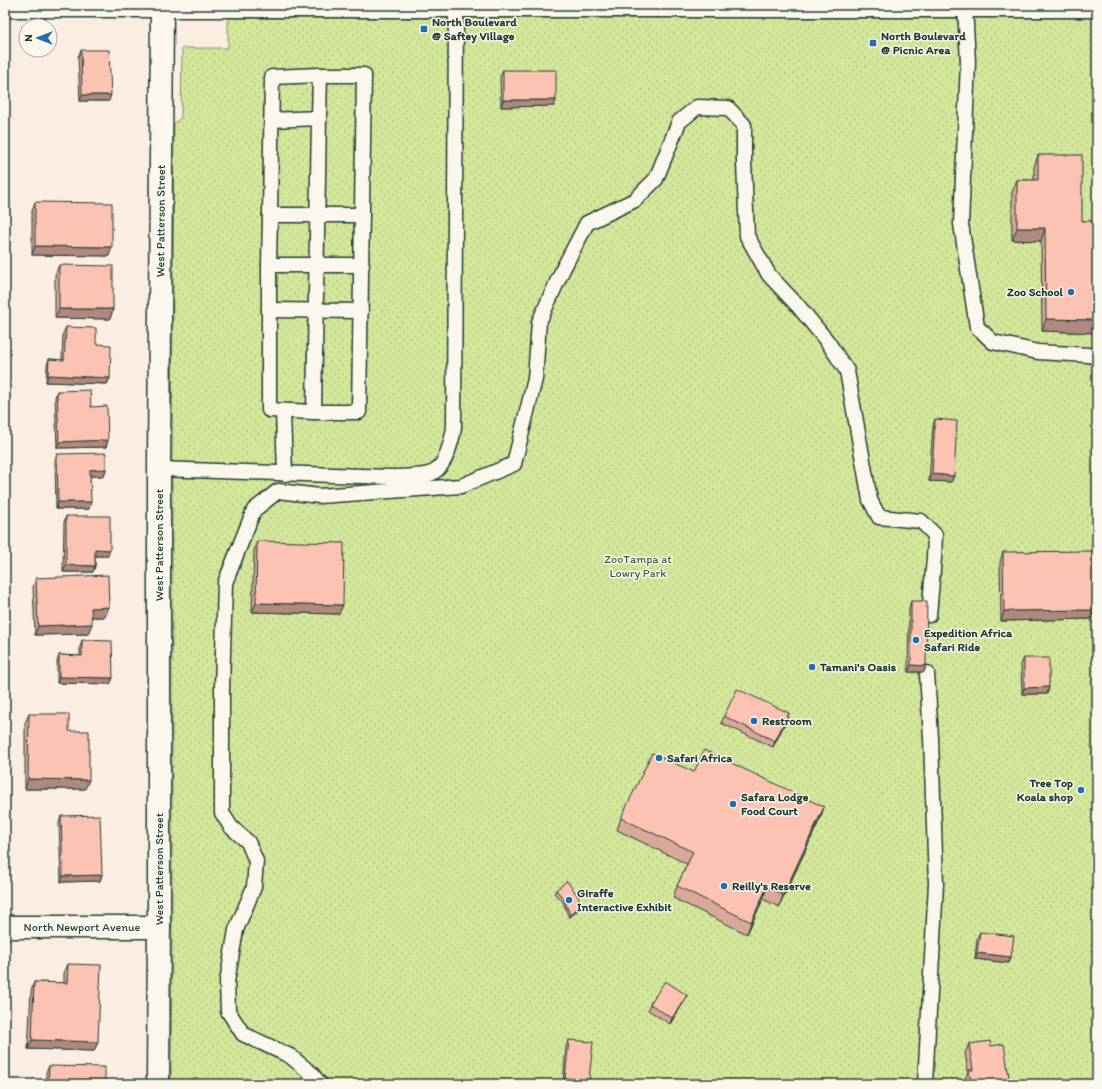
<svg xmlns="http://www.w3.org/2000/svg" width="1102" height="1089" viewBox="0 0 1102 1089" font-family="Itim,sans-serif">
	<style>
		.park { fill: url(#park-dots); stroke: #7a9267 }
		.lines { fill: none; stroke-linecap: round; stroke-linejoin: round }
		.service-casing { stroke: #1f3d34; stroke-width: 17 }
		.minor-casing { stroke: #1f3d34; stroke-width: 25 }
		.tertiary-casing { stroke: #1f3d34; stroke-width: 25 }
		.service { stroke: #fbf7ec; stroke-width: 14 }
		.minor { stroke: #fbf7ec; stroke-width: 22 }
		.tertiary { stroke: #fbf7ec; stroke-width: 22 }
		.wall { fill: #d9a89a; stroke: #1f3d34 }
		.shaded-wall { fill: #b0887d; stroke: #1f3d34 }
		.building { fill: #fcc3b3; stroke: #1f3d34 }
		.poi-dot { fill: #1f6fb2; stroke: #fbf7ec; stroke-width: 1.5 }
		.labels { text-anchor: middle; stroke-width: 3; stroke-linejoin: round; paint-order: stroke }
		.poi-label { font-size: 12px; font-weight: bold; fill: #1f3d34; stroke: #fbf7ec; text-anchor: start }
		.street-label { font-size: 12px; fill: #1f3d34; stroke: #fbf7ec }
		.park-label { font-size: 12px; fill: #435f48; stroke: #fbf7ec }
	</style>
	<defs>
		<pattern id="park-dots" width="8" height="8" patternUnits="userSpaceOnUse"><rect width="8" height="8" fill="#d4e69a"/><path d="M2 2h.1M6 6h.1" fill="none" stroke="#b6c685" stroke-width="1.8" stroke-linecap="round"/></pattern>
	</defs>
	<rect width="100%" height="100%" fill="#fbede1"/>
	<filter id="ink" filterUnits="userSpaceOnUse"><feTurbulence type="fractalNoise" baseFrequency=".025" numOctaves="2"/><feDisplacementMap in="SourceGraphic" scale="8" xChannelSelector="R" yChannelSelector="G"/><feConvolveMatrix kernelMatrix="1 2 1 2 8 2 1 2 1" color-interpolation-filters="sRGB"/></filter>
	<g filter="url(#ink)">
		<path class="park" d="M228,18h869v1066h-926l1,-145v-470l2,-345 7,-7 1,-69h46z"/>
		<g class="lines">
			<g class="service-casing">
				<g id="service">
					<path d="M965,6l3,56 -7,162 16,103 16,15 45,10 50,3 9,2"/>
					<path d="M319,118l1,-43"/>
					<path d="M270,215l2,-138 48,-2h44l-5,337h-45l5,-294 -48,2"/>
					<path d="M269,265l1,-50h92"/>
					<path d="M269,310l92,1"/>
					<path d="M283,411l2,63"/>
					<path d="M314,412l-45,-2v-145h93"/>
					<path d="M159,469l231,8c13,-1 33,1 44,-5 12,-7 18,-32 20,-44l2,-422"/>
					<path d="M320,1084l-8,-10 -22,-18 -47,-22 -15,-23 -1,-29 9,-52 18,-43 2,-26 -8,-19 -17,-15 -9,-14v-124l3,-106 29,-73 24,-19 41,5 142,-10 53,-22 21,-85 4,-57 24,-53 24,-46 48,-23 21,-21 23,-57 18,-15 31,1 16,17v38l3,73 22,39 30,32 28,34 20,30 23,129 9,17 42,4 14,14 -1,23 -5,57"/>
					<path d="M925,1084l11,-200 -5,-146 -4,-65"/>
				</g>
			</g>
			<g class="minor-casing">
				<g id="minor">
					<path id="s1" d="M5,927h154"/>
					<path id="s2" d="M158,1084l1,-157v-458l3,-462"/>
				</g>
			</g>
			<g class="tertiary-casing">
				<path id="tertiary" d="M5,6h1092"/>
			</g>
			<use href="#service" class="service"/>
			<use href="#minor" class="minor"/>
			<use href="#tertiary" class="tertiary"/>
		</g>
		<g class="wall">
			<path d="M81,50l28,51h-29l-2,-44z"/>
			<path d="M503,70l53,30 -2,6 -53,1 -1,-30z"/>
			<path d="M1038,155l44,66h12l1,-19 2,-6v133l-1,4 -54,-2 -1,-90 -29,-1v-48l5,-12h17v-13z"/>
			<path d="M35,202l74,54 -77,-1v-44z"/>
			<path d="M59,265l54,44 -3,10 -55,-1v-43z"/>
			<path d="M66,327l30,17 14,34 -3,6 -61,-2 1,-17 2,-6 13,1 1,-27z"/>
			<path d="M57,391l34,16 17,33 -2,7 -49,1 -2,-51z"/>
			<path d="M935,419l19,57 -3,6 -22,-1 4,-55z"/>
			<path d="M57,454l49,15 -2,7h-14l-1,33h-33l-1,-49z"/>
			<path d="M66,516l42,40h-13v10l-2,6h-30l1,-50z"/>
			<path d="M257,541l82,73 -87,-2 2,-61z"/>
			<path d="M1003,552l88,67 -90,2 -1,-59z"/>
			<path d="M36,578l73,29 -4,10h-14l-3,17 -53,1 -2,-48z"/>
			<path d="M911,601l15,65 -2,6h-16l1,-64z"/>
			<path d="M82,640l31,38 -3,6 -53,-1v-21l2,-7 21,1v-9z"/>
			<path d="M1024,658l25,29 -2,7h-25l-1,-30z"/>
			<path d="M789,713l-2,6 -14,28 -52,-24 3,-7z"/>
			<path d="M29,714l40,17 16,58h-60v-66z"/>
			<path d="M694,772l130,35 -4,12 -41,88 -16,-8 -16,35 -74,-36 4,-12 10,-22 -70,-34 4,-12z"/>
			<path d="M61,816l41,59 -2,6 -39,1 -2,-59z"/>
			<path d="M556,890l24,18 -11,10 -6,-16 -9,-9z"/>
			<path d="M980,932l31,25 -2,6 -34,-4 2,-21z"/>
			<path d="M68,964l30,78 -4,9 -66,-2 3,-58 3,-9 30,1v-10z"/>
			<path d="M687,995l-3,7 -14,22 -22,-14 2,-6z"/>
			<path d="M569,1040l19,44h-25l3,-38z"/>
			<path d="M969,1044l22,2 19,38h-44l-1,-4 3,-9 -3,-18z"/>
			<path d="M49,1066l56,18h-59v-12z"/>
		</g>
		<g class="shaded-wall">
			<path d="M82,95h29l-2,6h-29z"/>
			<path d="M503,100h53l-2,6 -53,1z"/>
			<path d="M1017,228h28l-4,13 -29,-1z"/>
			<path d="M35,246l77,1 -3,9 -77,-1z"/>
			<path d="M59,309h54l-3,10 -55,-1z"/>
			<path d="M1046,319l51,1v9l-1,4 -54,-2z"/>
			<path d="M48,375l62,3 -3,6 -61,-2z"/>
			<path d="M108,440l-2,7 -49,1 2,-6z"/>
			<path d="M106,469l-2,7h-16l2,-6z"/>
			<path d="M932,474l22,2 -3,6 -22,-1z"/>
			<path d="M58,502h33l-2,7h-33z"/>
			<path d="M95,549l15,1 -2,6h-15z"/>
			<path d="M66,565l29,1 -2,6h-30z"/>
			<path d="M256,603l87,2 -4,9 -87,-2z"/>
			<path d="M109,607l-4,10h-17l3,-9z"/>
			<path d="M1094,610l-3,9 -90,2 3,-10z"/>
			<path d="M92,624l-4,10 -53,1 3,-9z"/>
			<path d="M911,665l15,1 -2,6h-16z"/>
			<path d="M59,677l54,1 -3,6 -53,-1z"/>
			<path d="M1049,687l-2,7h-25l2,-6z"/>
			<path d="M789,713l-2,6 -14,28 2,-6z"/>
			<path d="M28,779l61,1 -4,9h-60z"/>
			<path d="M824,807l-4,12 -41,88 4,-12z"/>
			<path d="M102,875l-2,6 -39,1 2,-6z"/>
			<path d="M767,887l-4,12 -16,35 4,-12z"/>
			<path d="M582,904l-2,4 -11,10 1,-3z"/>
			<path d="M977,953l34,4 -2,6 -34,-4z"/>
			<path d="M687,995l-3,7 -14,22 2,-6z"/>
			<path d="M32,1040l66,2 -4,9 -66,-2z"/>
			<path d="M565,1078l24,2 -1,4h-25z"/>
		</g>
		<g class="building">
			<path d="M81,50h28l2,45h-29z"/>
			<rect x="503" y="70" width="53" height="30"/>
			<path d="M1038,155h44v66h15v99l-51,-1 -1,-91h-28v-48h21z"/>
			<path d="M35,202l77,1v44l-77,-1z"/>
			<path d="M59,265l54,1v43h-54z"/>
			<path d="M66,327l30,1v16l15,1 -1,33 -62,-3 1,-16 15,1z"/>
			<path d="M90,390l1,17 16,-1 1,34 -49,2 -2,-51z"/>
			<path d="M935,419l22,2 -3,55 -22,-2z"/>
			<path d="M106,453v16l-16,1 1,32h-33l-1,-48z"/>
			<path d="M66,516h44v34l-15,-1v17l-29,-1z"/>
			<path d="M257,541l87,2 -1,62 -87,-2z"/>
			<path d="M1093,551l1,59 -90,1 -1,-59z"/>
			<path d="M108,575l1,32 -18,1 1,16 -54,2 -2,-48z"/>
			<path d="M911,601h16l-1,65 -15,-1z"/>
			<path d="M82,640l30,1 1,37 -54,-1v-22l23,1z"/>
			<path d="M1024,658h25v29l-25,1z"/>
			<path d="M737,689l52,24 -14,28 -51,-25z"/>
			<path d="M29,714h40v17h20v49l-61,-1z"/>
			<path d="M704,750l120,57 -41,88 -16,-8 -16,35 -74,-36 16,-34 -72,-34 31,-65 42,19z"/>
			<path d="M100,815l2,60 -39,1 -2,-60z"/>
			<path d="M567,881l10,14 5,9 -12,11 -6,-16 -8,-9z"/>
			<path d="M980,932l34,4 -3,21 -34,-4z"/>
			<path d="M68,964l33,1 -3,77 -66,-2 2,-58 33,1z"/>
			<path d="M665,981l22,14 -15,23 -22,-14z"/>
			<path d="M569,1040l24,2 -4,38 -24,-2z"/>
			<path d="M990,1041l1,5 13,-2 6,40h-39l-2,-14h4l-4,-26z"/>
			<path d="M49,1066l56,1v17h-57z"/>
		</g>
	</g>
	<g class="poi-dot">
		<rect x="420" y="25" width="8" height="8" rx="2"/>
		<rect x="869" y="39" width="8" height="8" rx="2"/>
		<circle cx="1071" cy="292" r="4"/>
		<circle cx="916" cy="640" r="4"/>
		<circle cx="812" cy="667" r="4"/>
		<circle cx="754" cy="721" r="4"/>
		<circle cx="659" cy="758" r="4"/>
		<circle cx="1081" cy="790" r="4"/>
		<circle cx="733" cy="804" r="4"/>
		<circle cx="724" cy="886" r="4"/>
		<circle cx="569" cy="900" r="4"/>
	</g>
	<g class="labels">
		<g class="poi-label">
			<text x="432" y="26">North Boulevard<tspan x="432" dy="14">@ Saftey Village</tspan></text>
			<text x="881" y="40">North Boulevard<tspan x="881" dy="14">@ Picnic Area</tspan></text>
			<text x="1063" y="296" text-anchor="end">Zoo School</text>
			<text x="924" y="637">Expedition Africa<tspan x="924" dy="14">Safari Ride</tspan></text>
			<text x="820" y="671">Tamani's Oasis</text>
			<text x="762" y="725">Restroom</text>
			<text x="667" y="762">Safari Africa</text>
			<text x="1073" y="787" text-anchor="end">Tree Top<tspan x="1073" dy="14">Koala shop</tspan></text>
			<text x="741" y="801">Safara Lodge<tspan x="741" dy="14">Food Court</tspan></text>
			<text x="732" y="890">Reilly's Reserve</text>
			<text x="577" y="897">Giraffe<tspan x="577" dy="14">Interactive Exhibit</tspan></text>
		</g>
		<g class="street-label">
			<text dy="4" stroke="none"><textPath href="#s2" startOffset="863">West Patterson Street</textPath></text>
			<text transform="translate(159 545) rotate(-90)" y="4">West Patterson Street</text>
			<text transform="translate(159 869) rotate(-90)" y="4">West Patterson Street</text>
			<text dy="4" stroke="none"><textPath href="#s1" startOffset="77">North Newport Avenue</textPath></text>
		</g>
		<g class="park-label">
			<text x="638" y="563">ZooTampa at<tspan x="638" dy="14">Lowry Park</tspan></text>
		</g>
	</g>
	<rect width="1102" height="1089" fill="none" stroke="#fbf7ec" stroke-width="20"/>
	<rect x="10" y="10" width="1082" height="1069" fill="none" stroke="#1f3d34" stroke-width="1.5" filter="url(#ink)"/>
	<g transform="translate(38 38) rotate(270)"><circle r="19" fill="#fbf7ec" stroke="#a3ada2"/>
	<path d="M0-3L7 15L0 10L-7 15Z" fill="#1f6fb2"/>
	<text y="-6" font-size="11" font-weight="bold" text-anchor="middle" fill="#1f3d34">N</text>
	</g>
</svg>
